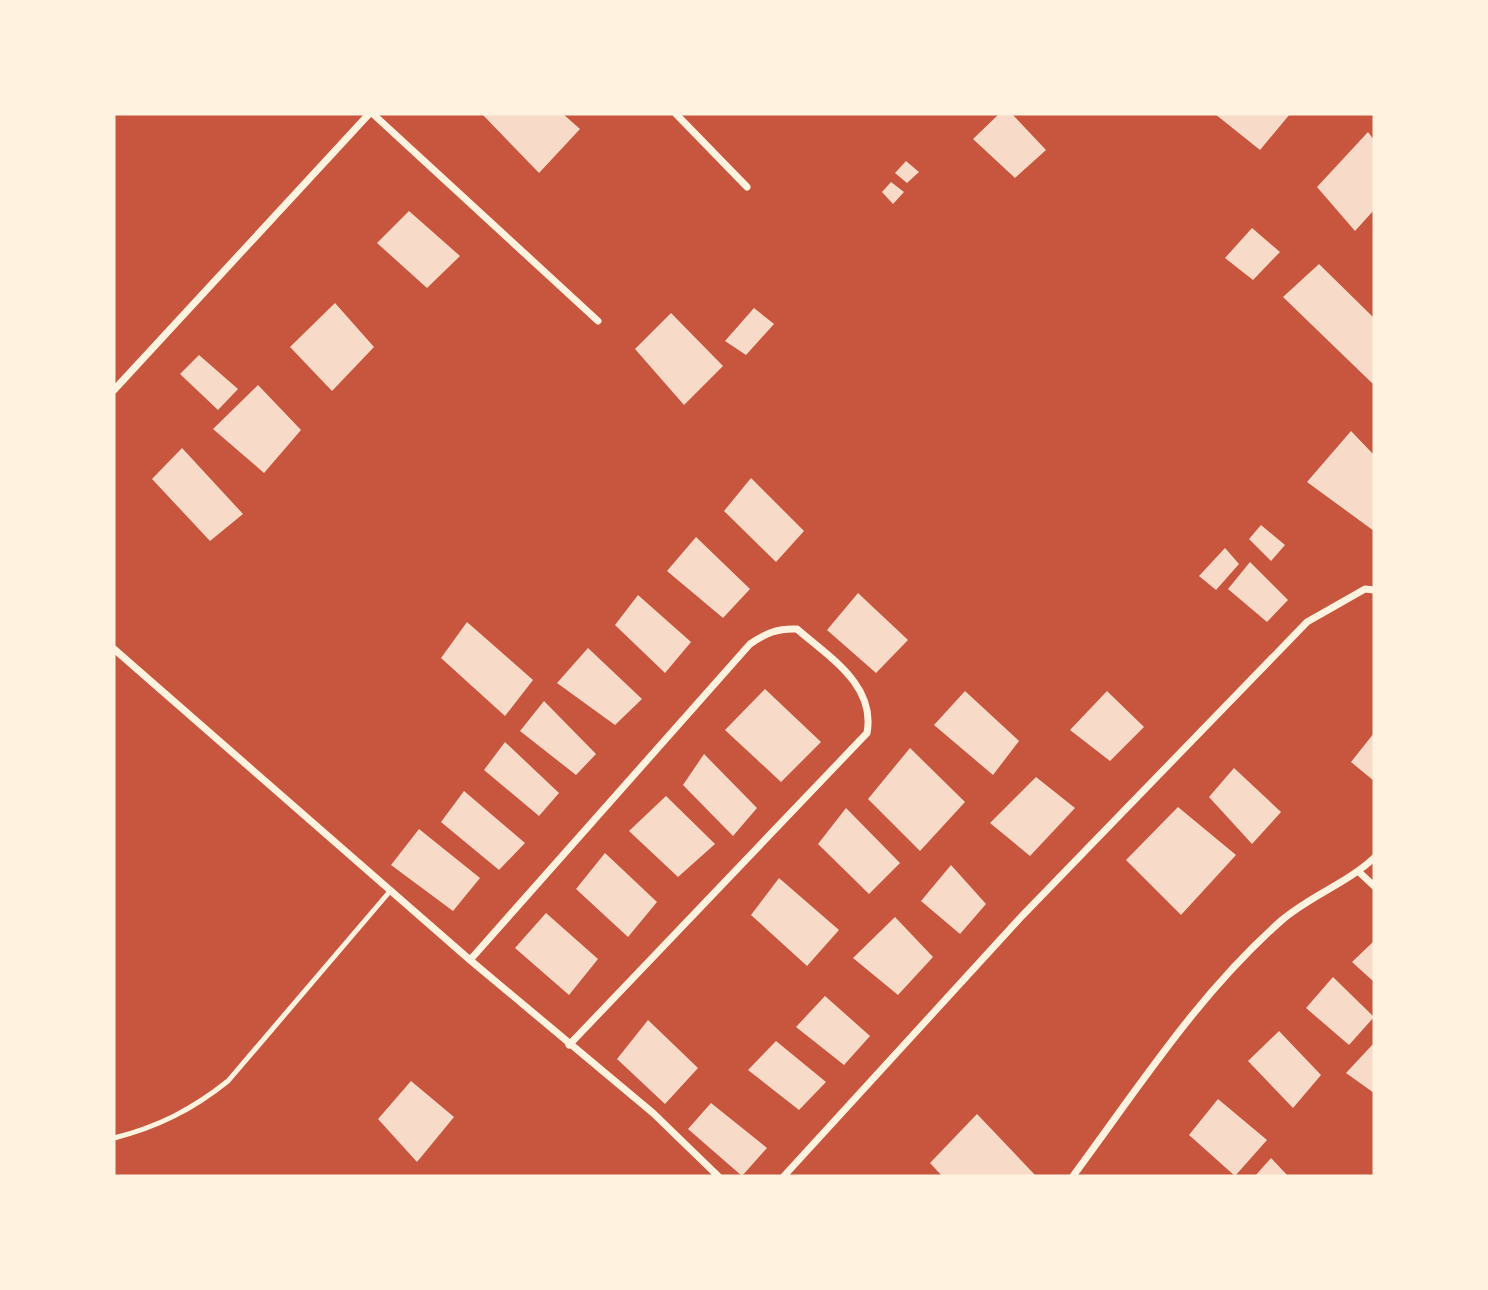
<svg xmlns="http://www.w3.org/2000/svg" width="1488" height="1290" viewBox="0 0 1488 1290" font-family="Signika,sans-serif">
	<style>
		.building { fill: #f7dbc8 }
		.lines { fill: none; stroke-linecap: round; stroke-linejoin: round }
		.service { stroke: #fff3e0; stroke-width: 5 }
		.minor { stroke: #fff3e0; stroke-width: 7 }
	</style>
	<rect width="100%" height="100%" fill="#c8553d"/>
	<g class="building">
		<path d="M482,114h81l17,15 -41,44z"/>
		<path d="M999,114h13l34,36 -31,28 -42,-39z"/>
		<path d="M1215,114h75l-30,36z"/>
		<path d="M1368,132l6,8v70l-19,21 -38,-44z"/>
		<path d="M906,161l13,11 -12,11 -12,-10z"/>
		<path d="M891,182l13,10 -11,12 -11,-12z"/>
		<path d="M409,211l51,45 -33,32 -50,-45z"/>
		<path d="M1252,228l28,24 -27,28 -28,-22z"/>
		<path d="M1319,264l55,54v67l-91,-88z"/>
		<path d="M335,303l39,44 -42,44 -42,-44z"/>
		<path d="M754,308l20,16 -28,31 -21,-14z"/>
		<path d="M671,313l52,53 -39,39 -49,-56z"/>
		<path d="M199,355l39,34 -20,21 -38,-36z"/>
		<path d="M258,385l43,45 -37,43 -51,-44z"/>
		<path d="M1351,431l23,24v76l-67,-49z"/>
		<path d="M182,448l61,66 -33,27 -58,-62z"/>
		<path d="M751,478l53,53 -28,31 -52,-51z"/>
		<path d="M1261,525l24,20 -14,16 -22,-22z"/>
		<path d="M696,537l54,52 -27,29 -56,-47z"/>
		<path d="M1225,548l14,16 -23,26 -17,-14z"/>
		<path d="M1250,562l38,38 -21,22 -39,-33z"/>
		<path d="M858,593l50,47 -32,33 -49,-43z"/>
		<path d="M638,595l53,47 -26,31 -50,-48z"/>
		<path d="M467,622l66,58 -28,36 -64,-58z"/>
		<path d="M588,648l54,51 -27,26 -58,-42z"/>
		<path d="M765,689l56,53 -40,40 -56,-52z"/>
		<path d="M965,691l54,50 -26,34 -59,-50z"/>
		<path d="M1107,691l37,36 -34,34 -40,-31z"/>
		<path d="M544,701l52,53 -20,21 -56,-44z"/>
		<path d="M1374,733v48l-23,-19z"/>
		<path d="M505,742l54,51 -20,23 -55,-46z"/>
		<path d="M910,748l55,54 -45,49 -52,-52z"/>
		<path d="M704,754l53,54 -24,28 -50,-51z"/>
		<path d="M1234,768l47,44 -29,32 -43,-47z"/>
		<path d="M1036,777l39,31 -45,48 -40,-33z"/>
		<path d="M464,791l61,52 -26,27 -58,-48z"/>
		<path d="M666,796l49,48 -37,33 -49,-46z"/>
		<path d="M1178,807l58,48 -55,60 -55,-55z"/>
		<path d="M846,808l54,55 -31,31 -51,-50z"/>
		<path d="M419,829l61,49 -27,33 -62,-46z"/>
		<path d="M605,853l52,49 -29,35 -52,-48z"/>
		<path d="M951,865l35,39 -26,30 -39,-33z"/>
		<path d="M779,878l60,52 -32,36 -56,-51z"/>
		<path d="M546,913l52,46 -29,36 -54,-47z"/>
		<path d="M895,917l38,40 -35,38 -45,-37z"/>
		<path d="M1374,941v41l-22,-20z"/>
		<path d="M1333,977l41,40 -25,28 -43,-37z"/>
		<path d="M825,996l45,40 -26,29 -48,-38z"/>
		<path d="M648,1020l50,48 -33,36 -48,-45z"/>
		<path d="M1279,1031l42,44 -28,33 -45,-47z"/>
		<path d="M776,1041l50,41 -27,28 -51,-40z"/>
		<path d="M1374,1043v50l-28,-20z"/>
		<path d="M411,1081l43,36 -37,45 -39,-43z"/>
		<path d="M1218,1099l49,41 -32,36 -46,-41z"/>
		<path d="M711,1103l56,45 -25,28 -54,-47z"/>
		<path d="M977,1114l58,61 -1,1h-92l-12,-13z"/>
		<path d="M1271,1158l17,18h-33z"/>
	</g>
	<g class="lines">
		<path class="service" d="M114,1138c44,-11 79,-29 114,-57l163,-191"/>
		<g class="minor">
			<path d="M373,114l225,207"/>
			<path d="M676,114l71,73"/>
			<path d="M114,390l255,-276"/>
			<path d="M114,649l356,311 183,153 65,63"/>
			<path d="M1359,872l15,14"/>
			<path d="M470,960l280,-316c16,-11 28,-16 47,-15 32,28 79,56 70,104l-298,312"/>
			<path d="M784,1176l237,-259 286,-295 58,-33 9,1"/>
			<path d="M1073,1176c66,-89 125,-182 209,-256 28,-24 65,-37 92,-62"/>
		</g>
	</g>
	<rect width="1488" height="1290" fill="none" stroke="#fff3e0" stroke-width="231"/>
</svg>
